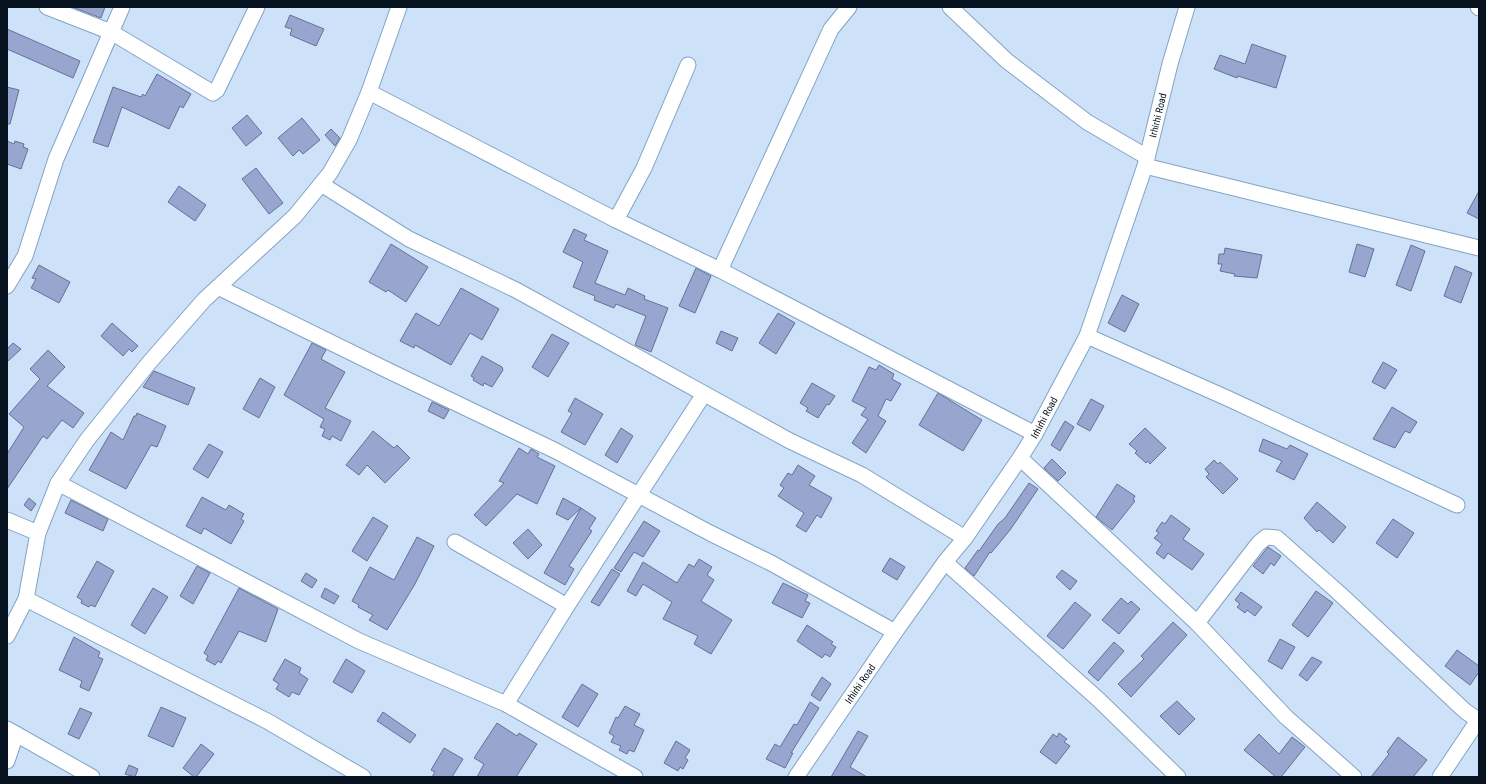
<svg xmlns="http://www.w3.org/2000/svg" width="1486" height="784" viewBox="0 0 1486 784" font-family="'Roboto Condensed',sans-serif">
	<style>
		.building { fill: #97a5cf; stroke: #647198 }
		.lines { fill: none; stroke-linecap: round; stroke-linejoin: round }
		.minor-casing { stroke: #82a3c5; stroke-width: 17 }
		.minor { stroke: #fff; stroke-width: 15 }
		.labels { text-anchor: middle; stroke-width: 3; stroke-linejoin: round; paint-order: stroke }
		.street-label { font-size: 10px; fill: #071320; stroke: #cde2f8 }
	</style>
	<rect width="100%" height="100%" fill="#cde2f8"/>
	<g class="building">
		<path d="M72,7h33l-4,11z"/>
		<path d="M290,15l34,14 -8,17 -26,-11 2,-6 -7,-2z"/>
		<path d="M7,29l73,32 -7,17 -66,-29z"/>
		<path d="M1252,44l34,12 -10,32 -38,-12 -1,2 -23,-9 6,-14 25,9z"/>
		<path d="M157,74l34,20 -8,14 -3,-2 -11,23 -47,-22 -14,40 -15,-5 20,-55 28,10 2,-3 2,2z"/>
		<path d="M7,87l12,3 -9,34h-3z"/>
		<path d="M247,115l15,18 -16,13 -14,-18z"/>
		<path d="M302,118l18,22 -17,14 -4,-4 -6,6 -15,-18z"/>
		<path d="M331,129l9,9 -5,8 -10,-11z"/>
		<path d="M7,141l7,3 1,-3 9,3 -1,3 5,2 -7,20 -14,-5z"/>
		<path d="M256,168l27,35 -14,11 -27,-35z"/>
		<path d="M179,186l27,19 -11,16 -27,-19z"/>
		<path d="M1479,191v28l-12,-6z"/>
		<path d="M574,229l13,6 -3,5 24,11 -13,32 30,12 3,-7 17,8 -1,3 24,9 -17,44 -16,-7 11,-29 -30,-12 -2,4 -20,-8 1,-4 -22,-9 10,-25 -20,-10z"/>
		<path d="M391,244l37,23 -22,35 -18,-12 -2,2 -17,-10z"/>
		<path d="M1357,244l17,5 -9,28 -16,-5z"/>
		<path d="M1411,245l14,6 -14,40 -15,-6z"/>
		<path d="M1225,248l37,7 -5,23 -23,-2 1,-2 -15,-3 2,-7h-4l1,-10h5z"/>
		<path d="M39,265l31,17 -11,21 -28,-15 5,-9 -4,-1z"/>
		<path d="M1455,266l17,7 -11,30 -17,-7z"/>
		<path d="M696,268l15,8 -16,37 -16,-7z"/>
		<path d="M461,288l38,21 -17,31 -12,-7 -19,32 -36,-20 -1,3 -14,-7 16,-28 23,13z"/>
		<path d="M1122,295l17,9 -14,28 -17,-9z"/>
		<path d="M778,313l17,10 -19,31 -17,-11z"/>
		<path d="M112,323l26,23 -6,6 -3,-3 -6,7 -22,-20z"/>
		<path d="M721,331l17,7 -6,13 -16,-8z"/>
		<path d="M552,334l17,9 -21,34 -16,-10z"/>
		<path d="M13,343l8,6 -14,13v-13z"/>
		<path d="M312,343l14,7 -5,9 24,13 -20,36 26,13 -10,20 -9,-5 -2,4 -8,-4 3,-7 -5,-2 4,-8 -40,-24z"/>
		<path d="M48,350l17,17 -18,19 37,27 -11,15 -11,-8 -15,19 -4,-3 -36,53v-35l17,-27 -15,-13 31,-35 -10,-10z"/>
		<path d="M482,356l20,11 1,3 -11,17 -8,-4 -1,3 -10,-6 1,-2 -3,-2z"/>
		<path d="M1383,362l14,8 -12,19 -13,-7z"/>
		<path d="M879,365l15,9 -2,5 9,5 -10,17 -5,-2 -8,17 8,5 -20,32 -14,-10 16,-24 -7,-4 5,-7 -14,-7 17,-34 7,3z"/>
		<path d="M154,371l41,17 -7,17 -45,-18z"/>
		<path d="M260,378l15,9 -16,31 -16,-9z"/>
		<path d="M812,383l23,13 -6,9 -2,-1 -9,14 -12,-7 2,-3 -8,-5z"/>
		<path d="M938,393l44,27 -19,31 -44,-26z"/>
		<path d="M575,398l28,16 -18,31 -24,-13 11,-19 -4,-2z"/>
		<path d="M1091,399l13,7 -14,25 -13,-7z"/>
		<path d="M432,402l17,8 -5,9 -16,-8z"/>
		<path d="M1392,407l25,15 -7,11 -5,-2 -10,17 -22,-9z"/>
		<path d="M137,413l29,13 -9,21 -6,-2 -25,44 -37,-19 22,-38 12,8 11,-24h2z"/>
		<path d="M1065,421l9,6 -14,24 -9,-6z"/>
		<path d="M621,428l12,8 -16,27 -12,-8z"/>
		<path d="M1145,428l21,20 -16,16 -2,-3 -2,2 -11,-10 2,-2 -8,-7z"/>
		<path d="M373,431l21,17 3,-3 13,13 -25,25 -18,-18 -8,10 -13,-10z"/>
		<path d="M1263,439l24,10 3,-4 18,9 -14,26 -18,-9 6,-10 -23,-10z"/>
		<path d="M209,444l14,8 -15,26 -15,-9z"/>
		<path d="M519,448l9,6 3,-5 8,5 -2,3 18,9 -18,38 -20,-10 -31,32 -12,-11 30,-32 -5,-2z"/>
		<path d="M1052,459l14,14 -8,8 -14,-13z"/>
		<path d="M1214,460l4,4 2,-2 18,17 -15,15 -17,-17 3,-3 -4,-5z"/>
		<path d="M798,465l17,11 -6,9 23,13 -11,20 -4,-3 -11,17 -10,-6 8,-13 -26,-17 6,-8 -4,-3 8,-12 4,2z"/>
		<path d="M1029,483l9,6 -28,41 -19,23 -1,-1 -16,24 -9,-8 13,-18 1,1 19,-27 7,-6z"/>
		<path d="M1117,484l18,12 -2,4 2,1 -23,29 -16,-13z"/>
		<path d="M202,497l24,13 3,-5 15,9 -3,5 3,2 -13,23 -27,-16 -3,6 -15,-8z"/>
		<path d="M29,498l7,6 -5,7 -7,-6z"/>
		<path d="M563,498l18,10 -13,12 -12,-6z"/>
		<path d="M71,500l37,19 -5,12 -38,-18z"/>
		<path d="M1317,502l29,25 -13,16 -14,-13 -2,2 -13,-14z"/>
		<path d="M581,508l15,10 -7,11 3,2 -23,35 5,3 -9,16 -21,-12z"/>
		<path d="M1171,515l19,14 -7,10 21,15 -12,16 -24,-17 -4,6 -8,-6 6,-9 -8,-6 5,-5 -3,-2 6,-9 3,2z"/>
		<path d="M373,517l15,9 -21,35 -15,-10z"/>
		<path d="M1393,519l21,14 -17,25 -21,-15z"/>
		<path d="M644,521l16,10 -17,26 -9,-5 -13,20 -7,-4z"/>
		<path d="M528,529l14,16 -14,14 -15,-16z"/>
		<path d="M417,537l17,9 -19,38 -28,46 -18,-10 4,-5 -15,-8 1,-2 -7,-4 18,-34 24,13z"/>
		<path d="M1268,547l13,9 -7,10 -3,-3 -8,11 -10,-8z"/>
		<path d="M890,558l15,9 -8,13 -15,-9z"/>
		<path d="M699,559l13,8 -5,8 7,5 -13,21 31,19 -21,34 -17,-10 4,-8 -35,-17 9,-17 -29,-18 -7,12 -9,-5 16,-29 34,21 12,-19 5,3z"/>
		<path d="M97,561l17,10 -19,36 -4,-2 -2,2 -8,-4 1,-3 -5,-3z"/>
		<path d="M197,566l13,7 -17,31 -13,-8z"/>
		<path d="M612,569l8,5 -21,32 -8,-4z"/>
		<path d="M1062,570l15,11 -7,9 -14,-13z"/>
		<path d="M306,573l11,7 -5,8 -11,-7z"/>
		<path d="M783,583l25,12 -3,6 5,2 -8,15 -30,-15z"/>
		<path d="M153,588l15,9 -23,37 -14,-9z"/>
		<path d="M239,588l39,21 -12,33 -27,-11 -18,32 -3,-2 -3,4 -9,-5 2,-4 -4,-3z"/>
		<path d="M325,588l14,8 -5,8 -13,-7z"/>
		<path d="M1316,591l17,12 -25,34 -16,-12z"/>
		<path d="M1241,592l21,15 -7,9 -8,-6 -2,3 -8,-6 3,-3 -5,-4z"/>
		<path d="M1121,598l7,6 3,-3 9,8 -21,25 -17,-14z"/>
		<path d="M1075,602l16,13 -28,34 -16,-13z"/>
		<path d="M1173,622l14,13 -56,62 -13,-13 26,-25 -3,-3z"/>
		<path d="M807,625l26,17 -2,2 5,3 -6,10 -5,-3 -3,4 -25,-17z"/>
		<path d="M74,637l26,15 -2,5 5,2 -14,32 -9,-4 2,-6 -23,-11z"/>
		<path d="M1280,639l15,8 -13,22 -14,-8z"/>
		<path d="M1114,642l10,9 -26,30 -10,-9z"/>
		<path d="M1457,650l22,16v6l-9,13 -25,-19z"/>
		<path d="M1312,657l10,5 -15,19 -8,-6z"/>
		<path d="M285,659l16,9 -2,5 9,6 -9,16 -7,-3 -3,5 -13,-8 3,-5 -6,-4z"/>
		<path d="M346,659l19,12 -13,22 -19,-11z"/>
		<path d="M822,677l9,7 -11,17 -9,-6z"/>
		<path d="M582,684l16,10 -20,33 -16,-10z"/>
		<path d="M1177,701l18,18 -16,16 -19,-19z"/>
		<path d="M810,702l9,6 -28,45h2l-8,15 -19,-9 9,-15 5,3 14,-23 3,1z"/>
		<path d="M625,706l15,8 -6,11 10,5 -10,22 -5,-2 -2,4 -8,-4 2,-4 -10,-4 3,-6 -5,-3 7,-16 2,1z"/>
		<path d="M161,707l25,11 -13,29 -25,-11z"/>
		<path d="M80,708l12,5 -13,26 -11,-5z"/>
		<path d="M383,712l33,23 -6,8 -33,-22z"/>
		<path d="M497,723l20,13 2,-3 18,11 -21,33h-39l7,-13 -10,-6z"/>
		<path d="M858,731l10,5 -18,31 17,10h-36z"/>
		<path d="M1059,733l8,6 -3,3 6,4 -14,18 -16,-12 13,-18 4,3z"/>
		<path d="M1259,734l20,20 13,-17 13,10 -24,30h-5l-32,-27z"/>
		<path d="M1398,737l29,23 -14,17h-42l18,-23 -2,-2z"/>
		<path d="M676,741l14,9 -5,8 3,2 -5,9 -3,-2 -2,4 -14,-8z"/>
		<path d="M201,744l13,10 -18,23h-2l-11,-9z"/>
		<path d="M444,748l19,11 -11,18h-20l3,-5 -4,-2z"/>
		<path d="M129,765l9,4 -3,8 -10,-3z"/>
	</g>
	<g class="lines">
		<g class="minor-casing">
			<g id="minor">
				<path d="M47,7l64,25 102,61 4,-3 40,-83"/>
				<path d="M950,7l57,54 80,61 60,35"/>
				<path d="M1478,7l1,1"/>
				<path d="M369,92l247,128 104,50 315,164"/>
				<path d="M1145,166l334,82"/>
				<path d="M321,184l88,55 107,51 274,151 72,34 103,63"/>
				<path d="M616,220l28,-52 44,-103"/>
				<path d="M720,270l111,-241 18,-22"/>
				<path d="M7,286l18,-30 31,-97 66,-152"/>
				<path d="M218,287l171,84 167,80 154,82 61,30 124,69"/>
				<path d="M1087,336l140,62 230,107"/>
				<path d="M1020,458l177,165 89,94 68,60"/>
				<path d="M58,483l301,158 147,63 129,73"/>
				<path d="M7,520l31,13"/>
				<path d="M455,542l112,64"/>
				<path d="M945,562l154,138 79,77"/>
				<path d="M26,599l241,122 96,56"/>
				<path d="M1197,623l61,-79 8,-7 11,1 62,55 126,118 13,9"/>
				<path d="M7,636l19,-37 12,-66 20,-50 29,-43 61,-76 56,-64 91,-84 35,-43 19,-33 20,-48 30,-85"/>
				<path d="M506,704l61,-98 137,-212"/>
				<path d="M7,729l85,48"/>
				<path d="M7,761l9,-27"/>
				<path id="s1" d="M796,777l99,-145 50,-70 20,-24 55,-80 15,-24 52,-98 58,-170 25,-102 17,-57"/>
				<path d="M1440,777l39,-58"/>
			</g>
		</g>
		<use href="#minor" class="minor"/>
	</g>
	<g class="labels">
		<g class="street-label">
			<text dy="4" stroke="none"><textPath href="#s1" startOffset="761">Irhirhi Road</textPath></text>
			<text dy="4" stroke="none"><textPath href="#s1" startOffset="437">Irhirhi Road</textPath></text>
			<text dy="4" stroke="none"><textPath href="#s1" startOffset="113">Irhirhi Road</textPath></text>
		</g>
	</g>
	<rect width="1486" height="784" fill="none" stroke="#071320" stroke-width="16"/>
</svg>
